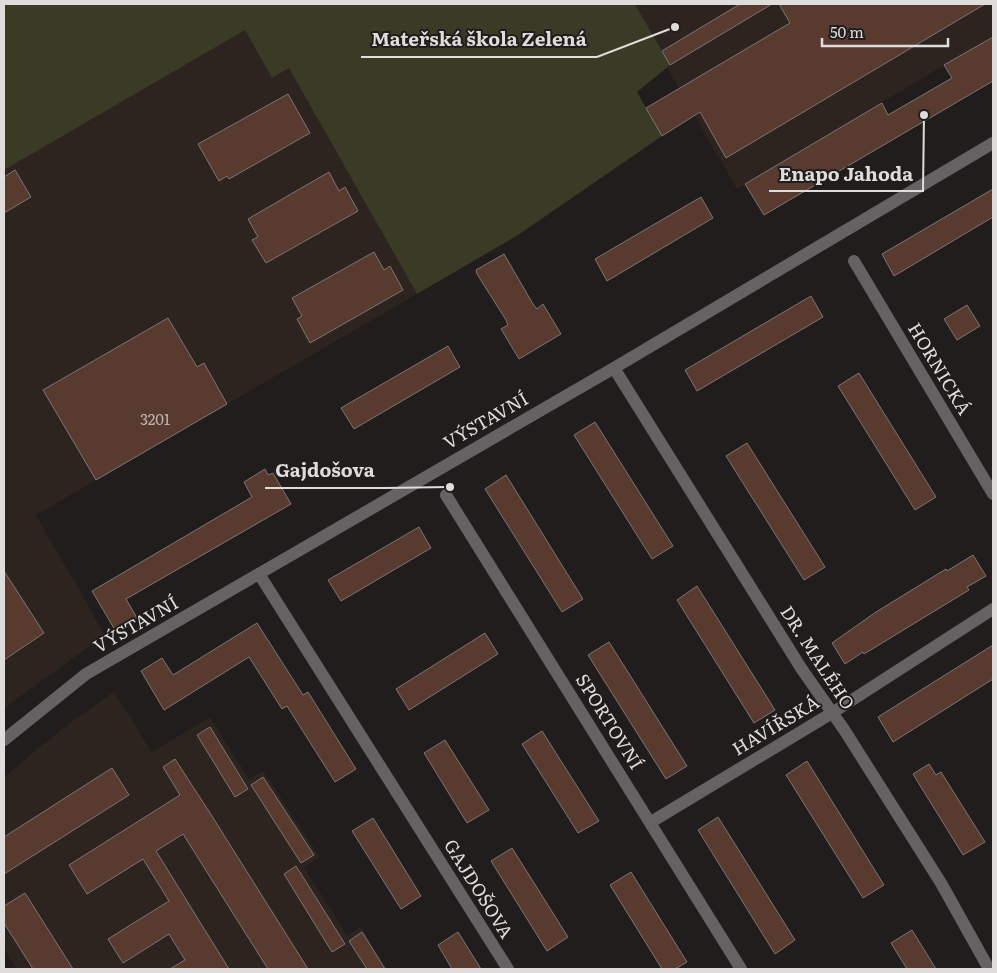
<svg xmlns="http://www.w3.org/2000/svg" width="997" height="973" viewBox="0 0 997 973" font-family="Literata,serif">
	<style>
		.built { fill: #2d241f }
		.green { fill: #393b25 }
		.building { fill: #583a2f; stroke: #7b7675 }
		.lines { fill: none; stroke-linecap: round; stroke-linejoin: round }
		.street { stroke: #646262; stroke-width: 12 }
		.labels { text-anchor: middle; stroke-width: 4; stroke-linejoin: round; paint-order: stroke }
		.number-label { font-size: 15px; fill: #bdb4b0 }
		.street-label { font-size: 18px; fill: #dfdddb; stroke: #201d1c }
		.leader { fill: none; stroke: #dfdddb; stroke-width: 2 }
		.callout-dot { fill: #dfdddb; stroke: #201d1c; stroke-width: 2 }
		.callout-label { font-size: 19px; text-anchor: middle; font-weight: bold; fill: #dfdddb; stroke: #201d1c; stroke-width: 4; stroke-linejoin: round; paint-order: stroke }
	</style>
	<rect width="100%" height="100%" fill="#201d1c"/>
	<g class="built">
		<path d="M4,4h226l42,74 17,-11 128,227 -381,221 69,120 -101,73z"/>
		<path d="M635,4h358v32l-256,153 -70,-121 3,-3z"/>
		<path d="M114,692l38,60 58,-35 39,62 14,-8 57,86 -16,10 43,69 14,-9 26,42h-370l-13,-20v-172l59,-49z"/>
	</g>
	<path class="green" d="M4,4h631l35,61 -33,27 25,44 -144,99 -101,59 -128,-226 -17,10 -27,-48 -241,140z"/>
	<g class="building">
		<path d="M740,4h32l-102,61 -8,-14z"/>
		<path d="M779,4h206l-259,154 -26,-46 -38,24 -16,-28 144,-85z"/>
		<path d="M993,37v44l-229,134 -19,-31 137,-81 6,12 64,-37 -8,-13z"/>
		<path d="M288,94l22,39 -81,46 -2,-3 -8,5 -21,-37z"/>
		<path d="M15,170l16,27 -27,16v-36z"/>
		<path d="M329,172l10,19 6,-4 13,24 -92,52 -14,-23 6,-3 -10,-18z"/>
		<path d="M993,189v28l-99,59 -12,-22z"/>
		<path d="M701,197l12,21 -106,63 -12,-22z"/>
		<path d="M374,252l10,18 6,-4 13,24 -93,53 -13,-24 5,-3 -10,-18z"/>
		<path d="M504,254l29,50 4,5 6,-5 18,30 -42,25 -18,-30 7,-4 -2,-5 -29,-46 -1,-4z"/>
		<path d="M811,296l12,21 -126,74 -12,-21z"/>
		<path d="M967,305l13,21 -23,14 -13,-21z"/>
		<path d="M168,318l29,49 7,-4 23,41 -131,76 -53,-90z"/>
		<path d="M448,346l12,21 -106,62 -13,-21z"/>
		<path d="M859,373l77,124 -21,13 -77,-124z"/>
		<path d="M595,422l78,124 -21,13 -78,-124z"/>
		<path d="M747,443l78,124 -21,13 -78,-124z"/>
		<path d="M265,469l3,6 5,-2 18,31 -165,95 11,19 -22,12 -23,-39 160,-94 -8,-15z"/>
		<path d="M506,475l77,124 -21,13 -77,-123z"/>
		<path d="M419,527l12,21 -90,53 -13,-21z"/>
		<path d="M973,555l13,21 -19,11 2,3 -105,64 -1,-2 -18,12 -13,-21 44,-31 70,-43 1,2z"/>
		<path d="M4,571l40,62 -40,27z"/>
		<path d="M697,586l78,124 -21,13 -77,-123z"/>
		<path d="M257,623l46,72 5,-3 48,77 -21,13 -48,-76 -5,3 -33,-52 -85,53 -23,-39 21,-13 11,17z"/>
		<path d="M485,633l13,21 -89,56 -13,-21z"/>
		<path d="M609,642l78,124 -21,13 -78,-124z"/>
		<path d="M993,645v34l-100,63 -15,-25z"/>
		<path d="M210,727l38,62 -13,8 -38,-62z"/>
		<path d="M542,731l57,90 -21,12 -56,-89z"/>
		<path d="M445,740l44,70 -22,13 -43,-70z"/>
		<path d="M175,759l35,54 98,156h-40l-85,-135 -27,17 73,118h-59l15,-9 -16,-26 -46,29 -15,-24 61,-38 -26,-42 -56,35 -18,-29 111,-70 -17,-28z"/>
		<path d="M807,761l77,124 -21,13 -77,-123z"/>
		<path d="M929,764l7,11 5,-3 44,70 -22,13 -50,-81z"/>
		<path d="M112,768l17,27 -125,79v-37z"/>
		<path d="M263,777l51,78 -13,8 -50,-78z"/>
		<path d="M718,817l77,123 -20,14 -77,-124z"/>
		<path d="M373,818l48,78 -20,13 -49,-78z"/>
		<path d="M512,848l56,89 -21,14 -56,-90z"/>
		<path d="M296,866l49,78 -13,8 -48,-78z"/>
		<path d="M631,872l56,90 -12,7h-13l-52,-84z"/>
		<path d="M25,893l48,76h-40l-29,-46v-17z"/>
		<path d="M912,930l24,39h-29l-16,-26z"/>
		<path d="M362,932l10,16 13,21h-18l-18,-28z"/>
		<path d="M458,932l23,37h-29l-14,-24z"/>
	</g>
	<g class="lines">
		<g class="street">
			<path d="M854,261l139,233"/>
			<path d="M614,368l187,300 44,63 96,152 48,86"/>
			<path d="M446,495l295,474"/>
			<path d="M259,574l249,395"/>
			<path d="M4,740l82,-66 528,-306 379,-225"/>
			<path d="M651,822l181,-109 161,-104"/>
		</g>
	</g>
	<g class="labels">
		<g class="number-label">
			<text x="155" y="425">3201</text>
		</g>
		<g class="street-label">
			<text transform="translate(939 369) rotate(59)" y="6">HORNICKÁ</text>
			<text transform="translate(486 421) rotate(-30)" y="6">VÝSTAVNÍ</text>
			<text transform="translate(136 625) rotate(-30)" y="6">VÝSTAVNÍ</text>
			<text transform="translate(817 658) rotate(57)" y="6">DR. MALÉHO</text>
			<text transform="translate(609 722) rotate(58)" y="6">SPORTOVNÍ</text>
			<text transform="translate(776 726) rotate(-31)" y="6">HAVÍŘSKÁ</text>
			<text transform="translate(478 889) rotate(58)" y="6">GAJDOŠOVA</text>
		</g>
	</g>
	<path class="leader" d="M675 27L597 57H361M924 115L923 191H769M450 487L385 488H265"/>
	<g class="callout-dot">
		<circle cx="675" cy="27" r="5"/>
		<circle cx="924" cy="115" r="5"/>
		<circle cx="450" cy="487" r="5"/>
	</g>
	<g class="callout-label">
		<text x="479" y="46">Mateřská škola Zelená</text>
		<text x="846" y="181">Enapo Jahoda</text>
		<text x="325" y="477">Gajdošova</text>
	</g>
	<rect width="997" height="973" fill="none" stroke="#dfdddb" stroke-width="10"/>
	<path d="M822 38v8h126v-8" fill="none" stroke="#dfdddb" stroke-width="2.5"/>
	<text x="830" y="38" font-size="15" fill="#dfdddb" stroke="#201d1c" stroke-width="4" paint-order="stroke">50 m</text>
</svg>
